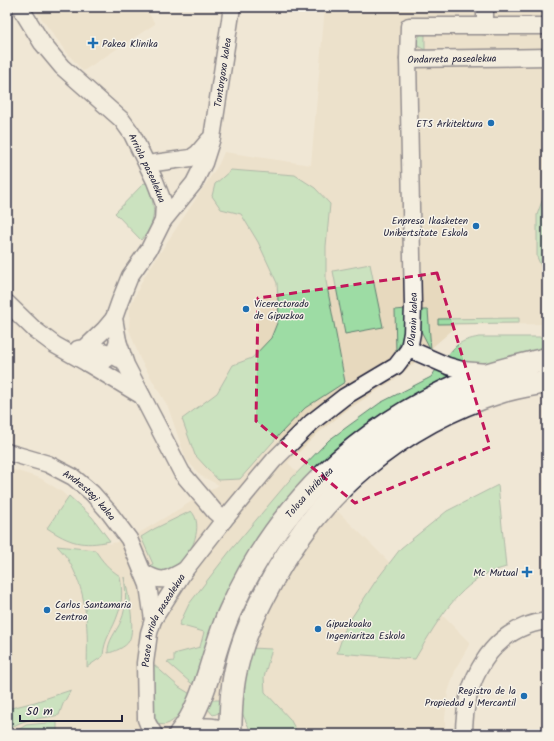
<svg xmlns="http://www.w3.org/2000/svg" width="554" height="741" viewBox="0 0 554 741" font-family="Kalam,sans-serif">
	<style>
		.built { fill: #e7d9be }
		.green { fill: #9ddca4; stroke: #607f70 }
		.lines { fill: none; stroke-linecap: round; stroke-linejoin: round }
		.street-casing { stroke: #22223b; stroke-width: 19 }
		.secondary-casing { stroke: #22223b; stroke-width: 25 }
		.street { stroke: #f7f3e8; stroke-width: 16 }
		.secondary { stroke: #f7f3e8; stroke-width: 22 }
		.marked { fill: none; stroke: #c2185b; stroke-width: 3; stroke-dasharray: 8 5; stroke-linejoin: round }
		.poi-dot { fill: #1f6fb2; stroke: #f7f3e8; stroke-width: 1.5 }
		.labels { text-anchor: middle; stroke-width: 3; stroke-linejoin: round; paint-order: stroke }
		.poi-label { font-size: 10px; fill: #22223b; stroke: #f7f3e8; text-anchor: start }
		.street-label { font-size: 10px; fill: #22223b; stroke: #f7f3e8 }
	</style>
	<rect width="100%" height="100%" fill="#f0e7d5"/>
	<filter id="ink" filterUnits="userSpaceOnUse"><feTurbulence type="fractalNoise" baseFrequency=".025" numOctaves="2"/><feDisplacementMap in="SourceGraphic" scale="8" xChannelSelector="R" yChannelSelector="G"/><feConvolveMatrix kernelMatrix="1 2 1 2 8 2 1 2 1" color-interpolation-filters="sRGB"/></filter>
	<g filter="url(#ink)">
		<g class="built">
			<path d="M33,7h112l10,17 -72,47 -15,-17z"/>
			<path d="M325,7h222v317l-89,1 -60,52 -51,33 -29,23 -30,30 73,71 109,109 -14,25 -8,24 -3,26v16h-193l-8,-17 -61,-6 -16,16 -9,7h-151v-266l33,10 22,14 28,26 19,26 20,-5 90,-54 -18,-9 -15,-17 -18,-52 -28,-48 -11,-30 1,-22 14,-30 75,-113 5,-12 87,13z"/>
		</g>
		<g class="green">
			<path d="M425,32v18l-7,-4 -1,-5 4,-8z"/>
			<path d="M231,170l64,5 20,13 15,16 -4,42v35l19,101 -40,26 -25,26 -40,45 -22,1 -23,-25 -13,-36 35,-26 16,-28 19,-7 19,-20 8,-20 -2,-35 -19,-41 -17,-28 -20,-5 -9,-13 3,-12z"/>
			<path d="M144,183l3,1c9,22 10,39 -6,56l-26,-27z"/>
			<path d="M547,187v88h-2l-8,-18v-42z"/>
			<path d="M370,264l13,63 -38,7 -12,-63z"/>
			<path d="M405,309c0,17 -1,29 -9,43l-1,-42z"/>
			<path d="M420,310h8l3,40 -10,-19z"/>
			<path d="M519,318v5l-81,1v-5z"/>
			<path d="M479,337h68v15l-43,10 -39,3 -20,-6c12,-15 14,-18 34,-22z"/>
			<path d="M438,367l21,5 -149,108 -115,205 -4,-2 -24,-21 7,-1v-7l26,-7 4,-15 -25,-7 10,-21 41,-53 58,-69 41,-42 51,-37 51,-26z"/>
			<path d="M498,485l8,82c-6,2 -14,4 -20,7 -34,19 -52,53 -71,85l-78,-6 9,-27 29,-44 26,-34 46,-37z"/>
			<path d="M69,496l23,21 18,24c-28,6 -40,2 -63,-13z"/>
			<path d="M191,511c14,14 0,44 -13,55 -4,4 -9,6 -13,9l-18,-8 6,-3 -12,-27 13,-8z"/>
			<path d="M57,546l38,4c7,11 14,19 25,26 2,12 3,26 -2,38 -5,16 -14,24 -15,42l-16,11c1,-36 1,-72 -17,-104 -3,-6 -8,-12 -13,-17z"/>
			<path d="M124,577c4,14 12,51 5,64 -3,6 -15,11 -21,12 -1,-12 9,-22 13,-32 6,-14 5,-30 3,-44z"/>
			<path d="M250,648l22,1 -8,28 1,15 25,27 8,15h-46l-10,-21 -3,-21z"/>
			<path d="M153,664l26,23 13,8c-8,13 -24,43 -41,23z"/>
			<path d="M71,690l-8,14 -4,11c-20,5 -34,1 -52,16v-22l28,-7z"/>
			<path d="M210,700h12c-1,8 0,13 -9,15l-6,-7z"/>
			<path d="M57,722v12h-45l14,-9z"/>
		</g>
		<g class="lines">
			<g class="street-casing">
				<g id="street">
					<path id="s1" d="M20,7l22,36 20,24 60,53 10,14 23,47 9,23 -1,17 -14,28 -19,27 -10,25 -6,17 4,23 8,24 56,108 33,39 9,8"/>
					<path d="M485,26v-19"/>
					<path id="s2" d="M408,59l139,-2"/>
					<path d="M147,164l44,-6 7,-5 11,-13"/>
					<path id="s3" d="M163,221l31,-38 10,-20 8,-25 20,-131"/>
					<path d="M7,303l28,27 20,15 32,18 16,-1 10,-8 5,-13"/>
					<path d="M78,349l7,-1 19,-18 10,-12"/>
					<path d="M409,349l39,17 14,4 25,2"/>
					<path d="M119,359c-10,-8 -22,-10 -34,-11l2,15 55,33"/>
					<path id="s4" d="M7,452l41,12 25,13 19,16 16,18 21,28 19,46 5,35"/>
					<path d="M143,572c18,12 25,8 42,-2"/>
					<path id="s5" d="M154,734l-6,-10 -2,-5 -1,-56 4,-30 4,-13 32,-50 39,-50 50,-60 38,-38 32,-25 52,-31 13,-17 3,-16 1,-27 -5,-247 1,-33h138"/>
					<path d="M464,734c0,-52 26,-106 83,-113"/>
				</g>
			</g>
			<g class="secondary-casing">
				<g id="secondary">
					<path id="s6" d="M180,734c27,-33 32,-84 50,-123 47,-105 127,-182 233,-228 26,-11 56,-17 84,-24"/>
					<path d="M183,734c19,-5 26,-7 45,0"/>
					<path d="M230,734c1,-23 1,-46 7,-69 6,-27 17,-51 30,-75 48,-95 134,-168 236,-199 14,-4 29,-7 44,-9"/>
				</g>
			</g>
			<use href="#street" class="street"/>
			<use href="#secondary" class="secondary"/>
		</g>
	</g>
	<path d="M0 0H554V741H0ZM437,273l53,174 -135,56 -99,-82 2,-123z" fill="#f0e7d5" fill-opacity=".55" fill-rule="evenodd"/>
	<path class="marked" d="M437,273l53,174 -135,56 -99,-82 2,-123z"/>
	<g class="poi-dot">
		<path d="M91 37h4v4h4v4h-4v4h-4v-4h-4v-4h4z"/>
		<circle cx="491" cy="123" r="4"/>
		<circle cx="476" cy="226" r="4"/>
		<circle cx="246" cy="309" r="4"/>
		<path d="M525 566h4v4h4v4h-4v4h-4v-4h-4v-4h4z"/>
		<circle cx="47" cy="610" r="4"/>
		<circle cx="318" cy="629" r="4"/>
		<circle cx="524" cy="696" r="4"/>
	</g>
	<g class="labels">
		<g class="poi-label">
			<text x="102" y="47">Pakea Klinika</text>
			<text x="483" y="127" text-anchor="end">ETS Arkitektura</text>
			<text x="468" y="224" text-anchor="end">Enpresa Ikasketen<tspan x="468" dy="12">Unibertsitate Eskola</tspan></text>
			<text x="254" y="307">Vicerectorado<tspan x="254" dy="12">de Gipuzkoa</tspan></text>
			<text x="518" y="576" text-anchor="end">Mc Mutual</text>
			<text x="55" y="608">Carlos Santamaria<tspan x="55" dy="12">Zentroa</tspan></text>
			<text x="326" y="627">Gipuzkoako<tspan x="326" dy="12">Ingeniaritza Eskola</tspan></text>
			<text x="516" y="694" text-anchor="end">Registro de la<tspan x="516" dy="12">Propiedad y Mercantil</tspan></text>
		</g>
		<g class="street-label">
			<text dy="4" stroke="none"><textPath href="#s2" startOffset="44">Ondarreta pasealekua</textPath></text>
			<text dy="4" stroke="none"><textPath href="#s3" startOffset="164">Tontorgoxo kalea</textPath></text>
			<text dy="4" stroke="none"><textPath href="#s1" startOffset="208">Arriola pasealekua</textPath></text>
			<text dy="4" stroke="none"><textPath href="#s5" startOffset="524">Olarain kalea</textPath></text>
			<text dy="4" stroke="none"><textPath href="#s6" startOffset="277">Tolosa hiribidea</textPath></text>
			<text dy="4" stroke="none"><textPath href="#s4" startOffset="95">Andrestegi kalea</textPath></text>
			<text dy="4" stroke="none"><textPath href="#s5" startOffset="120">Paseo Arriola pasealekua</textPath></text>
		</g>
	</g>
	<rect width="554" height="741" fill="none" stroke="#f7f3e8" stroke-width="24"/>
	<rect x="12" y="12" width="530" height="717" fill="none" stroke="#22223b" stroke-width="1.5" filter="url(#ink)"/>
	<path d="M20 715v6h102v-6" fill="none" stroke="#22223b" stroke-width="2"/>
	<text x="26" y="715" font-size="12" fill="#22223b" stroke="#f7f3e8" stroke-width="3" paint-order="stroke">50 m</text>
</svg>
